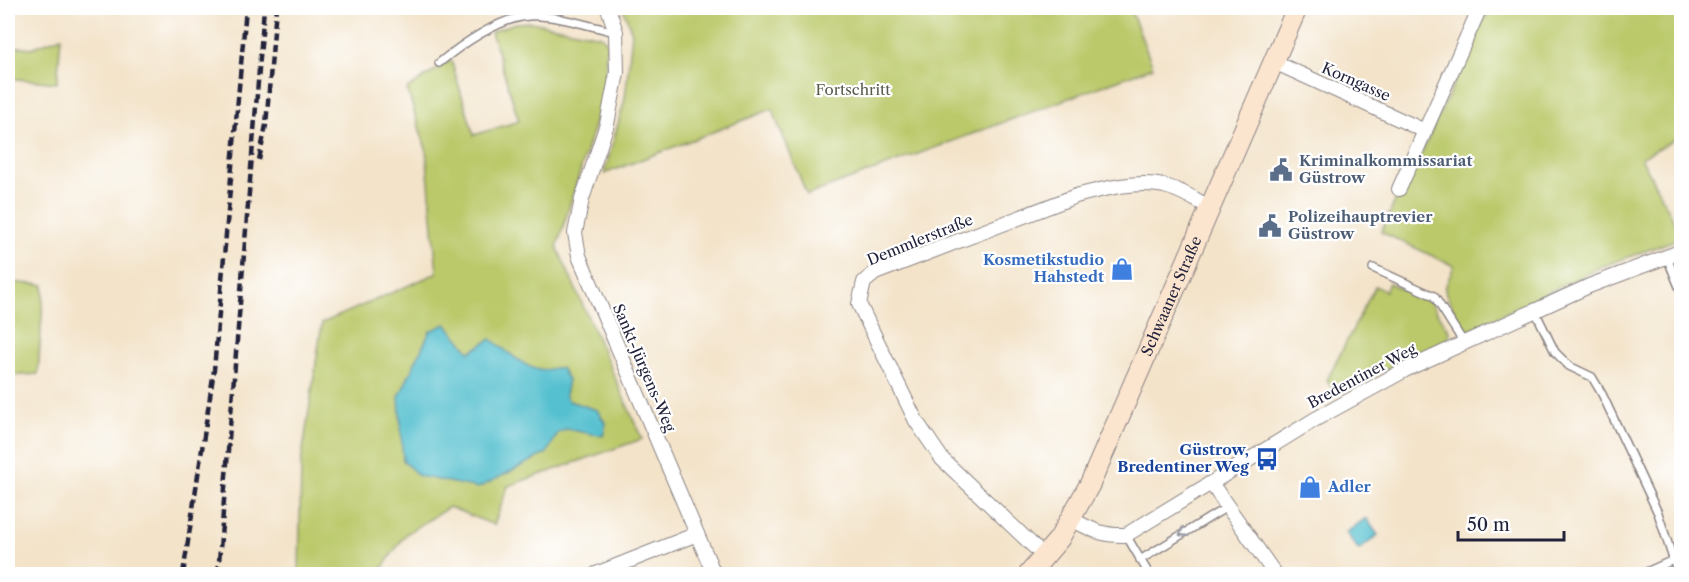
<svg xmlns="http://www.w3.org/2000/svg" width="1689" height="582" viewBox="0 0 1689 582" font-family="'Libre Caslon Text',serif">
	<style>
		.green { fill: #bbc96b; stroke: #6e7653; stroke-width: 1.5 }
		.water { fill: #54c0cf; stroke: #3b7185; stroke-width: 1.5 }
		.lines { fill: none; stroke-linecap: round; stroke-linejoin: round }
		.lane-casing { stroke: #8a8282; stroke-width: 10 }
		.street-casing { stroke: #8a8282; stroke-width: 16 }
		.secondary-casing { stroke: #8a8282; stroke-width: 22 }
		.lane { stroke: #fff; stroke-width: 7 }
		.street { stroke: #fff; stroke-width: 14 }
		.secondary { stroke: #fce5cf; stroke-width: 20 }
		.rail { stroke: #22223b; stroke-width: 4.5; stroke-dasharray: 9 4.5; stroke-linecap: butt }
		.oneway { stroke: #9c9ca7 }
		.labels { text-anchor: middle; stroke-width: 4.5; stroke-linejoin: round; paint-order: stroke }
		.street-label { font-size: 15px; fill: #22223b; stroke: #fff }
		.park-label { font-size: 15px; fill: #585c4c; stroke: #fff }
		.service-label { font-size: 15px; font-weight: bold; fill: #4e5e75; stroke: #fff; text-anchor: start }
		.shop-label { font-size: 15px; font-weight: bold; fill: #366cbe; stroke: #fff; text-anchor: end }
		.transit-label { font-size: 15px; font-weight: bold; fill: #164399; stroke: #fff; text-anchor: end }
	</style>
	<rect width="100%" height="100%" fill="#fff"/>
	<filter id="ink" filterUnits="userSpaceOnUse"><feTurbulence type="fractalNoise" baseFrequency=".0167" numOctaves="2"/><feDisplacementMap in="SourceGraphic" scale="12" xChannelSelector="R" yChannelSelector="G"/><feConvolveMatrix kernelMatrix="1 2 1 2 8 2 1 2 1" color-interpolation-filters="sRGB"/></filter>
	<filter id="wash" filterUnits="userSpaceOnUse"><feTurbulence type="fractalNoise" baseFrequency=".008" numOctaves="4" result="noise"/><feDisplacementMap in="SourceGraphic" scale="24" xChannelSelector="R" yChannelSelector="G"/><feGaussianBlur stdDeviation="1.35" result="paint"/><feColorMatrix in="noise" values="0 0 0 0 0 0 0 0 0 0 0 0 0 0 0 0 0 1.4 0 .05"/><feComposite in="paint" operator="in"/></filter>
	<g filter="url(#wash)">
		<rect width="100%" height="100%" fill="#f3e3c9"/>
		<g class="green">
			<path d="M623,8h507l23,59 -346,128 -35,-86 -168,65 21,-75 7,-66z"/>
			<path d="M1500,8h181v128l-40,22 40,76v4l-80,29 -133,64 -5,-3 -17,-34 -1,-6 9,-22 -73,-34 16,-35 4,1 84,-182z"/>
			<path d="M531,22l70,14 6,6 -3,51 -47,154 85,192 -134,47 -14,39 -45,-18 -43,27 -28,40h-79l2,-110 21,-141 115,-50 -11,-124 -19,-60 44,-29 23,75 45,-14 -28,-89 24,-9z"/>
			<path d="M61,37l-4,46 -49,-5v-32l23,2z"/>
			<path d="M8,282l36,3 -6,89 -30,2z"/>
			<path d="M1389,283l42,20 19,29 -2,7 -112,55 -9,-14 48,-94 10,5z"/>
		</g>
		<g class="water">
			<path d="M446,324l24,28 21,-13c12,9 37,32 51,31 7,0 11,-3 19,-2l7,12 -3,15 4,6 28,9 9,14 -3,12 -37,-7 -8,4 -11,20 -69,35 -59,-12 -16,-15 -4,-64 31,-66z"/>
			<path d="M1366,518l12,17 -19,15 -13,-17z"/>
		</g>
	</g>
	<g filter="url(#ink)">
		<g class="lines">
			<g class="lane-casing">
				<g id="lane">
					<path d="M439,63c22,-18 60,-45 90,-47 24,-2 63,11 87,16"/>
					<path d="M1666,255l16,39"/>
					<path d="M1373,268l61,28 30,47"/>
					<path d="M1535,311l20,41 14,14 23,11 10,17 56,119 20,61"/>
					<path d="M1126,535l23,39"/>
					<path d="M1140,560l87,-53"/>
					<path d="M1642,574l31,-14"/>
				</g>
			</g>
			<g class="street-casing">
				<g id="street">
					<path d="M608,8l8,24 1,41 -10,51 -25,75 -7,34 4,23 135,318"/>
					<path d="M1274,62l151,69"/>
					<path d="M1399,189l79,-177 4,-4"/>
					<path d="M1211,483l64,91"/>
					<path d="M1071,519c21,11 31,17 55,16l188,-115 91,-50 184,-84 93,-35"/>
					<path d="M1045,557l-103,-98 -26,-38 -57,-117 5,-22 11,-9 201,-77c27,-7 60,-16 88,-10 16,3 33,15 47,22"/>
					<path d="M596,574l101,-40"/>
				</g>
			</g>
			<g class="secondary-casing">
				<g id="secondary">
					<path id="s1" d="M1029,574l30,-35 31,-55 207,-476"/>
				</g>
			</g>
			<use href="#lane" class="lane"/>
			<use href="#street" class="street"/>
			<use href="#secondary" class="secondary"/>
			<g class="rail">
				<path d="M259,160l7,-35 10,-117"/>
				<path d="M183,574l31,-204 32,-362"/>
				<path d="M218,574l46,-566"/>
			</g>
		</g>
		<defs><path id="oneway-chevron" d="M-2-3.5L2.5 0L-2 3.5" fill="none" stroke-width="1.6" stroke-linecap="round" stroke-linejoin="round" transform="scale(1.5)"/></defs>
		<use class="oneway" href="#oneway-chevron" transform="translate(1183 533) rotate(148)"/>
	</g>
	<defs>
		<g id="civic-bare" transform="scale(1.8)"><path d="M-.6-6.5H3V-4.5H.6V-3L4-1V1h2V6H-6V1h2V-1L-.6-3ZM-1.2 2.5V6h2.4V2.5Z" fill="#5c6f8a" stroke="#fff" stroke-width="2.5" paint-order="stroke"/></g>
		<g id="shop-bare" transform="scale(1.8)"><path d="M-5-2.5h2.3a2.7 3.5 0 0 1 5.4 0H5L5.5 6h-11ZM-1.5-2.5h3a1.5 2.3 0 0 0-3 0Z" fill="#3f7fe0" stroke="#fff" stroke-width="2.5" paint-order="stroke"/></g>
		<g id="bus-bare" transform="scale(1.8)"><path d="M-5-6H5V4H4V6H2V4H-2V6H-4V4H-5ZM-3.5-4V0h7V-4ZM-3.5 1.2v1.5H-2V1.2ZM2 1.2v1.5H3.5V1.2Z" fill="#1a4fb4" stroke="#fff" stroke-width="2.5" paint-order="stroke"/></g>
	</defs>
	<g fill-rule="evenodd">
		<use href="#civic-bare" x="1281" y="170"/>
		<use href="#civic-bare" x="1270" y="226"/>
		<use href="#shop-bare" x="1122" y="269"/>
		<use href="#bus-bare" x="1267" y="459"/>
		<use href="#shop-bare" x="1310" y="487"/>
	</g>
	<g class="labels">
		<g class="street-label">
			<text transform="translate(1356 82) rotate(24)" y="5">Korngasse</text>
			<text transform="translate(920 240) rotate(-22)" y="5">Demmlerstraße</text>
			<text dy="5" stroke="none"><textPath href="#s1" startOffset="314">Schwaaner Straße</textPath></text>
			<text transform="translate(644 368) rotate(67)" y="5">Sankt-Jürgens-Weg</text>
			<text transform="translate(1362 376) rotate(-28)" y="5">Bredentiner Weg</text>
		</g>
		<g class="park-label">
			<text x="853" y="95">Fortschritt</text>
		</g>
		<g class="service-label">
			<text x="1299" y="166">Kriminalkommissariat<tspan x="1299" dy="17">Güstrow</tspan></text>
			<text x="1288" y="222">Polizeihauptrevier<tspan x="1288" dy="17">Güstrow</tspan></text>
		</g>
		<g class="shop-label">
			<text x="1104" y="265">Kosmetikstudio<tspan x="1104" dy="17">Hahstedt</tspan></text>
			<text x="1328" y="492" text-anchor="start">Adler</text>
		</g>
		<g class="transit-label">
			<text x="1249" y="455">Güstrow,<tspan x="1249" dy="17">Bredentiner Weg</tspan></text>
		</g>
	</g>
	<rect width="1689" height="582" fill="none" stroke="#fff" stroke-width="30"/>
	<path d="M1458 531v9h106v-9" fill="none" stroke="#22223b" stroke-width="3"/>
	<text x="1467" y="531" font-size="18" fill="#22223b" stroke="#ffffff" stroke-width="4.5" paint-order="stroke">50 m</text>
</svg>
